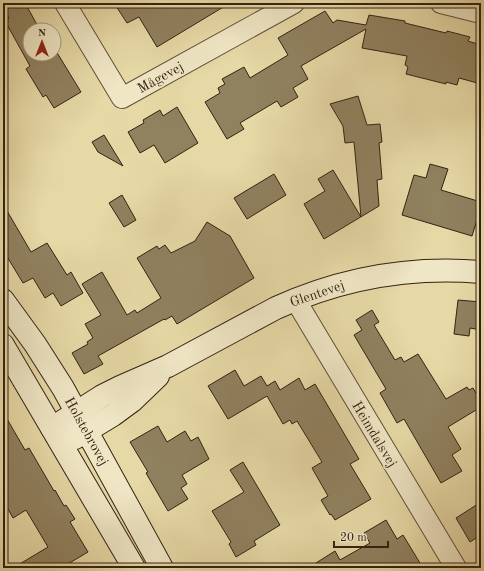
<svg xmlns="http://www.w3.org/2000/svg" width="484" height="571" viewBox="0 0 484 571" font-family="'Old Standard TT',serif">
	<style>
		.building { fill: #90815f; stroke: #332213 }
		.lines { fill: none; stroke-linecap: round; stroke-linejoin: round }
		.street-casing { stroke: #605038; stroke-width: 22 }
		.secondary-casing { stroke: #332213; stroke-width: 24 }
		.street { stroke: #efe6c5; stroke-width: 20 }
		.secondary { stroke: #efe6c5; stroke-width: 22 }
		.labels { text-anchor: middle; stroke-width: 3.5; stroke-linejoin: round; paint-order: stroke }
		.street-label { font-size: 14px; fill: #332213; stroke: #efe6c5 }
	</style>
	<rect width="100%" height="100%" fill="#e6d9a6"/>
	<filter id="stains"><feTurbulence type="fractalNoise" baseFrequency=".005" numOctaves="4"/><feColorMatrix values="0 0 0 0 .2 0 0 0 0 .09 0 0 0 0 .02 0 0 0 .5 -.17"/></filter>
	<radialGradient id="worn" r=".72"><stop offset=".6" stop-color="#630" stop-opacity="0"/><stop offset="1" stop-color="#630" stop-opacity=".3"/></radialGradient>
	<g class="building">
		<path d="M3,3h22l15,27h-10v24h24v-2l2,-1 25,41 -27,16 -8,-13 -3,2 -17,-28 4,-3 -25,-45 4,-3 -6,-9z"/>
		<path d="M114,3h116l-73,44 -18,-30 -12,6z"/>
		<path d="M325,11l8,12 4,-3 29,5 3,-10 36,6v2l41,10 1,-2 23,6 -2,4 13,4v39l-22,-6 -2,7 -11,-3v2l-40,-10 2,-7 -3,-2 2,-9 -45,-8 4,-19 -65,37 7,13 -15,9 5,9 -17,10 -4,-6 -37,22 4,6 -17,10 -22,-37 15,-9 -2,-5 7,-4 -3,-5 22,-12 6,11 38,-23 -10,-17z"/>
		<path d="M358,96l9,29 13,-1 2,18 -3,1 3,36 -5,1 2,26 -55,33 -20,-35 21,-13 -7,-12 15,-9 28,47 -7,-75 -9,1 -2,-17 -13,-22z"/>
		<path d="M177,107l21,36 -33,20 -11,-18 -14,8 -12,-21 16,-9 -1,-3 17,-10 3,6z"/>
		<path d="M104,135l19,31 -25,-14 -6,-10z"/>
		<path d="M430,164l18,5 -7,21 40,12v5l-9,29 -70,-21 12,-40 12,3z"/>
		<path d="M274,174l12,21 -39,24 -13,-21z"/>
		<path d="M122,195l14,25 -12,7 -15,-24z"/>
		<path d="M3,204l28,48 16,-9 20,32 4,-3 12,21 -22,13 -8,-13 -8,5 -12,-20 -10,5 -20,-33z"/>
		<path d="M207,222l23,14 24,42 -77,46 -5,-8 -7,4 -1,-1 -66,37 5,8 -19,10 -12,-21 16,-9 -1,-2 6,-4 -8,-14 16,-9 -19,-31 20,-12 25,43 8,-5 2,3 24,-15 -24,-40 20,-12 2,3 6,-4 6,8 24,-12z"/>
		<path d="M458,300l23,2v28l-11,-2 -1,8 -15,-2z"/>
		<path d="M372,310l7,12 -5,3 21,35 6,-3 3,5 14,-8 28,45 21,-12 2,3 4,-2 8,14v5l-33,20 13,22 -9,6 10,16 -21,12 -37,-64 -7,4 -17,-30 6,-4 -32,-54 8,-5 -6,-10z"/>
		<path d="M235,370l9,16 17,-10 6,10 8,-5 5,9 19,-12 6,12 10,-6 44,75 -9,5 21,35 -36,21 -4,-6 -1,1 -9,-15 7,-4 -16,-28 10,-6 -25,-41 -5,3 -2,-4 -7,4 -16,-28 -39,23 -20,-33z"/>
		<path d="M3,412l22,38 4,-2 25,43 1,-1 9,16 2,-1 9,14 -5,3 18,30 -27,16h-48l35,-21 -22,-37 -13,8 -5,-9 -5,3z"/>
		<path d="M158,426l9,16 18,-11 6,10 7,-4 11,22 -27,16 5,9 -6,4 7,11 -20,12 -22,-38 2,-1 -18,-30z"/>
		<path d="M243,462l37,63 -26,16 2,4 -20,12 -7,-13 2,-2 -19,-31 32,-19 -14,-22z"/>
		<path d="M481,502v33l-11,7 -14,-24z"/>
		<path d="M386,520l11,19 6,-4 20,33h-115l27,-17 5,9 30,-17 -6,-10z"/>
	</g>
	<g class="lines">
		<g class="street-casing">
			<g id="street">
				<path d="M65,3l57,95 172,-95"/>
				<path d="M441,3l40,10"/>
				<path d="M295,299l161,269"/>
			</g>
		</g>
		<g class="secondary-casing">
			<g id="secondary">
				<path d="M3,300l32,44 28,44 99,180"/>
				<path d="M3,345l131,223"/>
				<path d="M52,428l50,-32 18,-9 48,-21 108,-58c66,-30 133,-42 205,-36"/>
				<path d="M75,438l38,-23 19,-14 26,-25"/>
			</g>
		</g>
		<use href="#street" class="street"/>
		<use href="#secondary" class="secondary"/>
	</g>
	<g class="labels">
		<g class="street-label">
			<text transform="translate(160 77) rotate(-29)" y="5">Mågevej</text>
			<text transform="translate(317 293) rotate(-19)" y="5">Glentevej</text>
			<text transform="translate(87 431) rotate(61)" y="5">Holstebrovej</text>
			<text transform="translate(375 434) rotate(59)" y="5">Heimdalsvej</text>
		</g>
	</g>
	<rect width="484" height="571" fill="none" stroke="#e6d9a6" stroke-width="16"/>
	<rect x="4" y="4" width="476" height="563" fill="none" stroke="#332213" stroke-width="2"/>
	<rect x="8" y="8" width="468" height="555" fill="none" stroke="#332213"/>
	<g transform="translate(42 42)"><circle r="19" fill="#efe6c5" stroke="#a4987e"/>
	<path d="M0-3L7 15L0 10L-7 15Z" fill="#8f2418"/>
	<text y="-6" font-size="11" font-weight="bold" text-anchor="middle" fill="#332213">N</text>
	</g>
	<path d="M334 541v6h54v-6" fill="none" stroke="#332213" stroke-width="2"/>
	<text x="340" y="541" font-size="12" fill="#332213" stroke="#efe6c5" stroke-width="3" paint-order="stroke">20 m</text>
	<rect width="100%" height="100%" filter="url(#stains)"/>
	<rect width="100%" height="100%" fill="url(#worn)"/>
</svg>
